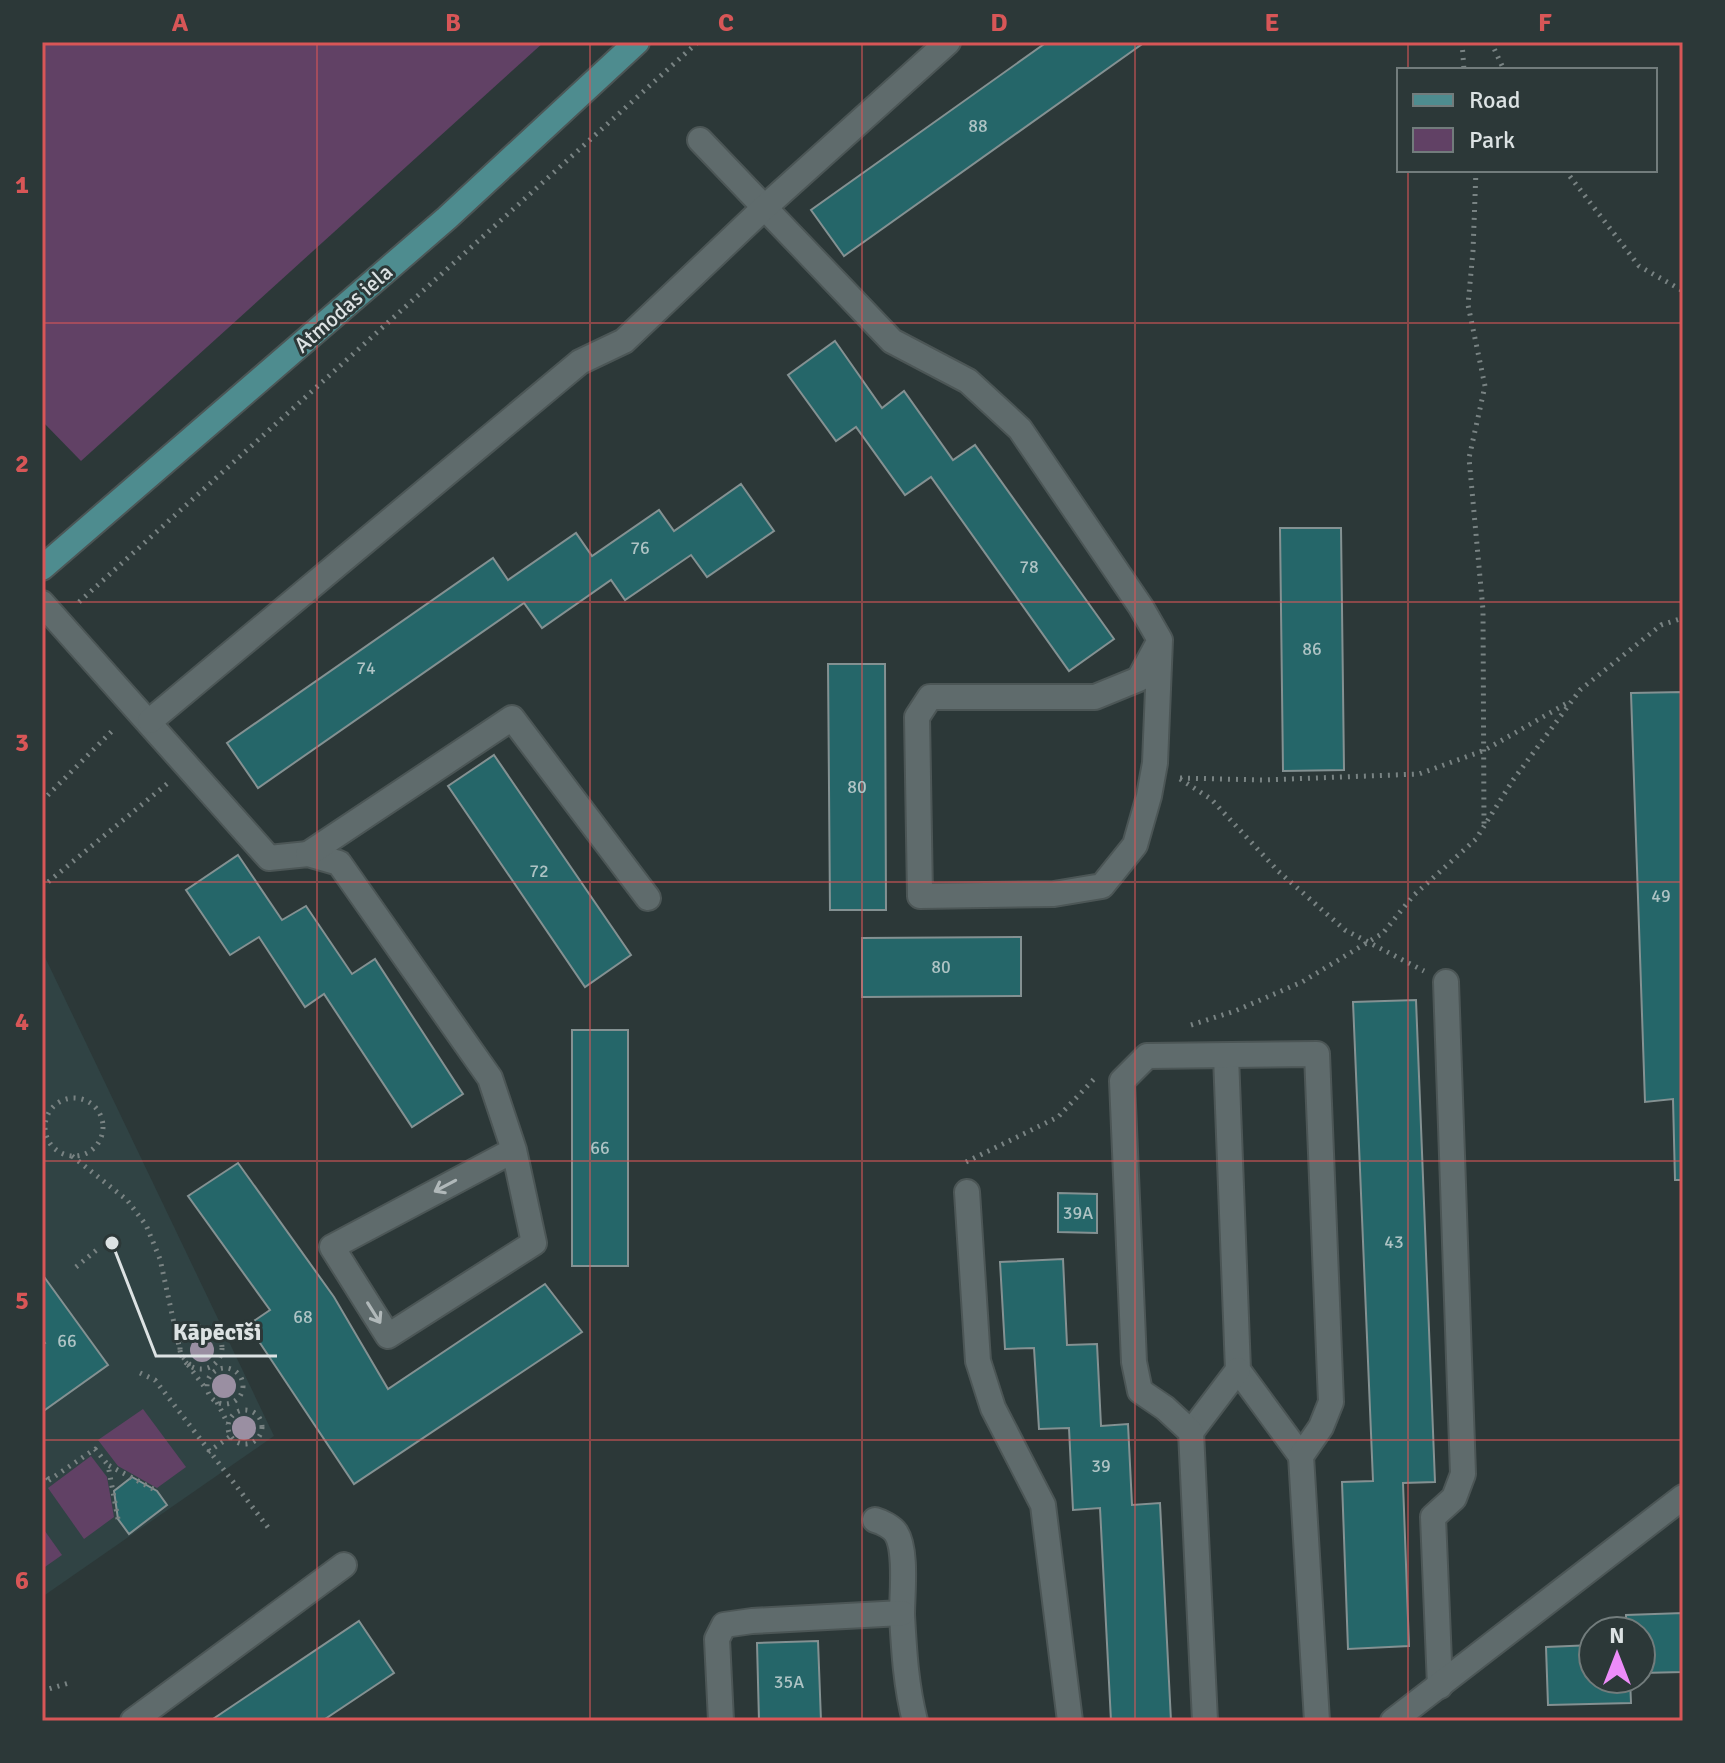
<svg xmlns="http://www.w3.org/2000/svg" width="1725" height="1763" viewBox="0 0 1725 1763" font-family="Signika,sans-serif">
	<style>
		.built { fill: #304344 }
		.green { fill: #614165 }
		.building { fill: #256669; stroke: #849192; stroke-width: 2 }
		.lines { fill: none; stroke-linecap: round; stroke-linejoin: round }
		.minor-casing { stroke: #4c5656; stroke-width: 28 }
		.major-casing { stroke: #4c5656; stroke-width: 28 }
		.path { stroke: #798383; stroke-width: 5; stroke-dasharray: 2 6; stroke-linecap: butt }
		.minor { stroke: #5f6b6c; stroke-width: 24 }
		.major { stroke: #4e8c8f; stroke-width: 24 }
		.tree { fill: #9a8fa2 }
		.oneway { stroke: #b0b8b9 }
		.grid { fill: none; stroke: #d85657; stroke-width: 2; stroke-opacity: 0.55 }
		.labels { text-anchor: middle; stroke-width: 6; stroke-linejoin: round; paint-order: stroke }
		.number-label { font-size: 18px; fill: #aec3c4 }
		.street-label { font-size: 22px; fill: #dce2e3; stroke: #2c3838 }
		.leader { fill: none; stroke: #dce2e3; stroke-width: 3 }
		.callout-dot { fill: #dce2e3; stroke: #2c3838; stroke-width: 3 }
		.callout-label { font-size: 24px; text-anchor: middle; font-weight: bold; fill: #dce2e3; stroke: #2c3838; stroke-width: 6; stroke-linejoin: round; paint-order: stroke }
		.neatline { fill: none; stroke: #d85657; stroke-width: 3 }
		.grid-label { font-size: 26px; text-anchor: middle; font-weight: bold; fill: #d85657 }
	</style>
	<rect width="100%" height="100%" fill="#2c3838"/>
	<path class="built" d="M42,951l232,485 -232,161z"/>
	<g class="green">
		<path d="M42,42h502l-463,419 -39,-40z"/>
		<path d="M143,1409l43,58 -29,21 -39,-22 -20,-26z"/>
		<path d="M91,1456l16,21 7,40 -30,22 -36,-51z"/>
		<path d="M42,1527l20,28 -20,14z"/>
	</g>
	<g class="building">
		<path d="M1047,42h98l-301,214 -33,-46z"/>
		<path d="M835,341l47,67 22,-17 49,69 22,-15 139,194 -45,32 -138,-194 -26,18 -49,-68 -20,14 -48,-66z"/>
		<path d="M741,484l33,47 -67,46 -16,-22 -66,45 -14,-20 -69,48 -18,-25 -266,185 -31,-45 266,-185 15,22 68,-47 16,23 67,-46 15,21z"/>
		<path d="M1280,528h61l3,242 -61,1z"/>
		<path d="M828,664h57l1,246h-56z"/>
		<path d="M1683,692v488h-8l-2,-81 -28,3 -14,-409z"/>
		<path d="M494,755l137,200 -46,32 -137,-201z"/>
		<path d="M238,855l44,65 24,-14 46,68 23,-15 88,135 -51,33 -88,-133 -19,13 -46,-70 -29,18 -44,-65z"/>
		<path d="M1021,937v59l-159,1v-59z"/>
		<path d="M1416,1000l19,482 -32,1 6,163 -61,3 -6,-167 31,-1 -20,-479z"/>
		<rect x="572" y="1030" width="56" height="236"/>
		<path d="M238,1163l96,134 54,92 157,-105 37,48 -228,152 -106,-159 22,-15 -82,-114z"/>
		<path d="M1058,1193l39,1v39l-39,-1z"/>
		<path d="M1063,1259l4,86 30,-1 4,82 27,-2 4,81 28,-2 11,218h-60l-11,-213 -27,2 -4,-82 -30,1 -5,-81 -29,1 -5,-87z"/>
		<path d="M42,1274l66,91 -66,47v-67l3,-2 -3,-4z"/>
		<path d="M132,1477l25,14 10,14 -38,29 -11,-15 -4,-28z"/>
		<path d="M1683,1613v59l-42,1v-42h-15v-16z"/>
		<path d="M359,1621l35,52 -72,48h-112z"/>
		<path d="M818,1641l3,80h-62l-2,-78z"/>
		<path d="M1593,1645v34h37l1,24 -83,2 -2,-58z"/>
	</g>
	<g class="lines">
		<g class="minor-casing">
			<g id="minor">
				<path d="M700,140l192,201 76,40 52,48 121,178 19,33 -5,123 -6,33 -14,49 -33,41 -48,8 -134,2 -3,-179 13,-20h165l44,-18 21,-39"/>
				<path d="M42,603l227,255 39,-4 31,9 151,215 24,72 20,93 -146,93 -56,-89 182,-97"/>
				<path d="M150,721l430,-359 44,-21 141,-134 183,-165"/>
				<path d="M308,854l204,-136 136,180"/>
				<path d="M1226,1056l12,314 63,86"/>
				<path d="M967,1192l11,169 15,47 50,97 27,216"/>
				<path d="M1191,1432l47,-62"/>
				<path d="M875,1520c7,2 17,7 21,13 11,17 6,61 6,82 2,36 4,71 13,106"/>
				<path d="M1440,1686l-7,-169 21,-19 9,-24 -17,-492"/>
				<path d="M133,1721l211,-156"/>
				<path d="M721,1721l-4,-82 7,-14 28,-4 150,-8"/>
				<path d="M1205,1721l-14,-289 -26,-24 -25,-17 -6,-29 -12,-281 25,-25 170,-2 14,348 -10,25 -20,29 16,265"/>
				<path d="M1393,1721l290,-224"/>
			</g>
		</g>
		<g class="major-casing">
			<path id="major" d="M42,568l405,-350 190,-176"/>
		</g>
		<g class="path">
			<path d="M1462,42l2,28"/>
			<path d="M1491,42l13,28"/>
			<path d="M1476,170l-3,81 -5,54 17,81 -16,72 14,152 1,214"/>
			<path d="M1565,170l74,96 44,25"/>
			<path d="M79,602l619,-560"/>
			<path d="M1180,778l84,2 155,-6 66,-24 84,-48"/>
			<path d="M1180,779l31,20 67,72 67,59 79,41"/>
			<path d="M42,801l73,-73"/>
			<path d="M42,887l126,-104"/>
			<path d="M1191,1025l44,-14 67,-29 81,-49 30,-37 63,-57 37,-59 67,-90 81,-65 22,-7"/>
			<circle cx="74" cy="1127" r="29"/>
			<path d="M72,1156l55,44 19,25 14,34 21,96 11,12"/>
			<path d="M966,1162l92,-45 36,-38"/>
			<path d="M76,1267l23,-19"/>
			<circle cx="201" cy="1348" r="21"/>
			<path d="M188,1365l18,24"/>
			<circle cx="225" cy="1386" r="18"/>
			<path d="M140,1373l15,7 115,150"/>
			<path d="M217,1402l11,22"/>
			<circle cx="245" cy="1427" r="17"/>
			<path d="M208,1452l23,-16"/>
			<path d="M42,1471l7,9"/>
			<path d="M42,1485l53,-36 13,16"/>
			<path d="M118,1519l-10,-54 49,26"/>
			<path d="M42,1691l27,-8"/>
		</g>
		<use href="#minor" class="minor"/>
		<use href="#major" class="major"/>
	</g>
	<g class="tree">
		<circle cx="202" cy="1350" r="12"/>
		<circle cx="224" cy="1386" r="12"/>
		<circle cx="244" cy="1428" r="12"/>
	</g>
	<defs><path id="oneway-shaft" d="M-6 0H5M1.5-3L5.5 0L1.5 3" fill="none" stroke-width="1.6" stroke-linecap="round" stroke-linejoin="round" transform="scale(2)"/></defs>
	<g class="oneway">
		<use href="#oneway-shaft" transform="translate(445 1186) rotate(152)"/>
		<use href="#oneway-shaft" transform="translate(374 1313) rotate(58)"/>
	</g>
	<path class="grid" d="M317,42v1679M590,42v1679M862,42v1679M1135,42v1679M1408,42v28M1408,170v1551M42,323h1641M42,602h1641M42,882h1641M42,1161h1641M42,1440h1641"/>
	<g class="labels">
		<g class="number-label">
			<text x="978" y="132">88</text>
			<text x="640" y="554">76</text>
			<text x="1029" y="573">78</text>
			<text x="1312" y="655">86</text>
			<text x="366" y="674">74</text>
			<text x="857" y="793">80</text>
			<text x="539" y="877">72</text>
			<text x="1661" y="902">49</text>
			<text x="941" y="973">80</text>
			<text x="600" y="1154">66</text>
			<text x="1078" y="1219">39A</text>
			<text x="1394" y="1248">43</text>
			<text x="303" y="1323">68</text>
			<text x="67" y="1347">66</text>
			<text x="1101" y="1472">39</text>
			<text x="789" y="1688">35A</text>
		</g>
		<g class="street-label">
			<text transform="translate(343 308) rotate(-41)" y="8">Atmodas iela</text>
		</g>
	</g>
	<path class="leader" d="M112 1243L156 1356H277"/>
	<circle class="callout-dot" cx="112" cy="1243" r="8"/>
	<g class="callout-label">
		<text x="217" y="1340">Kāpēcīši</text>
	</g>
	<rect width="1725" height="1763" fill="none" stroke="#2c3838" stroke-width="88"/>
	<rect x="1397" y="68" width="260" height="104" fill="#2c3838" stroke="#727c7c" stroke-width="2"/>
	<rect x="1413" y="94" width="40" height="12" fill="#4e8c8f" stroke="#727c7c" stroke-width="2"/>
	<text x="1469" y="108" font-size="24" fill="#dce2e3">Road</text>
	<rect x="1413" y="128" width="40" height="24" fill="#614165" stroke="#727c7c" stroke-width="2"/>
	<text x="1469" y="148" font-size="24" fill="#dce2e3">Park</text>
	<g transform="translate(1617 1655)"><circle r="38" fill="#2c3838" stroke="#727c7c" stroke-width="2"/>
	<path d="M0-6L14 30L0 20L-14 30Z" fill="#ed8cf9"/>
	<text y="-12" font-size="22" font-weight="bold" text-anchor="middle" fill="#dce2e3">N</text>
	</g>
	<rect x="44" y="44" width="1637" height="1675" class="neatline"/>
	<g class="grid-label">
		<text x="180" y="31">A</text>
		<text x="453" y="31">B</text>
		<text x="726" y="31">C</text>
		<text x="999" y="31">D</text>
		<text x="1272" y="31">E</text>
		<text x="1545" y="31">F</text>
		<text x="22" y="193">1</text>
		<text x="22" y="472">2</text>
		<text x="22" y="751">3</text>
		<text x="22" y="1030">4</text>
		<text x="22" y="1309">5</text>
		<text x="22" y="1589">6</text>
	</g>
</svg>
